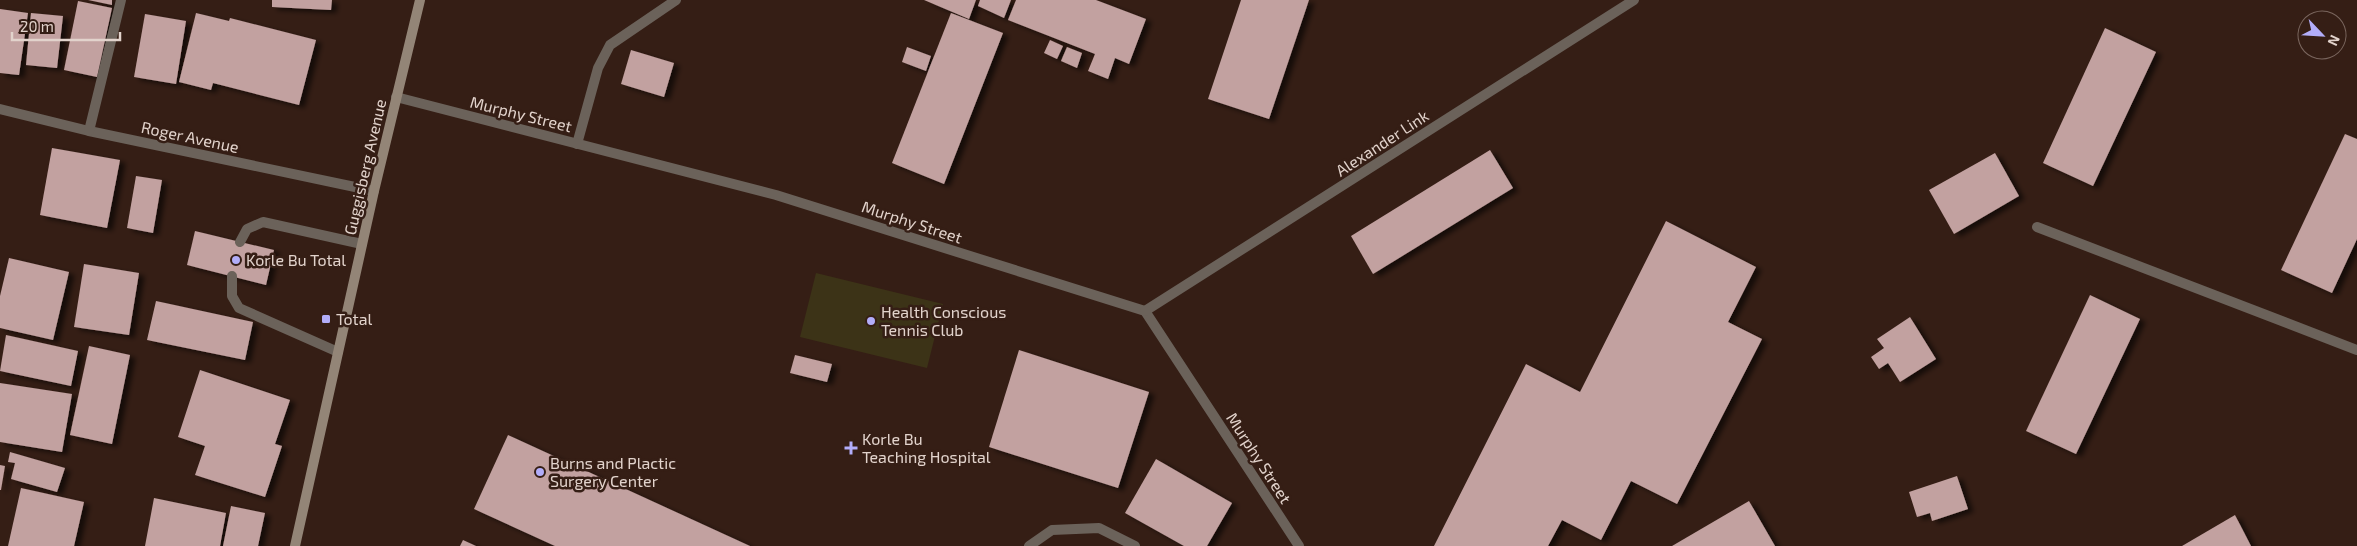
<svg xmlns="http://www.w3.org/2000/svg" width="2357" height="546" viewBox="0 0 2357 546" font-family="'Exo 2',sans-serif">
	<style>
		.green { fill: #3c3317 }
		.building { fill: #c2a1a0; filter: url(#shadow) }
		.lines { fill: none; stroke-linecap: round; stroke-linejoin: round }
		.service { stroke: #6b625a; stroke-width: 10 }
		.minor { stroke: #6b625a; stroke-width: 10 }
		.secondary { stroke: #938577; stroke-width: 10 }
		.poi-dot { fill: #b2adf9; stroke: #351e15; stroke-width: 2 }
		.labels { text-anchor: middle; stroke-width: 5; stroke-linejoin: round; paint-order: stroke }
		.street-label { font-size: 16px; fill: #e2d3cc; stroke: #351e15 }
		.poi-label { font-size: 16px; fill: #e2d3cc; stroke: #351e15; text-anchor: start }
	</style>
	<defs>
		<filter id="shadow"><feDropShadow dx="5.5" dy="3" stdDeviation="2.5" flood-color="#0009"/></filter>
	</defs>
	<rect width="100%" height="100%" fill="#351e15"/>
	<path class="green" d="M816,273l127,31 -16,64 -127,-31z"/>
	<g class="building">
		<path d="M88,0h24v5z"/>
		<path d="M272,0h60l-1,10 -59,-3z"/>
		<path d="M924,0h52l-7,19z"/>
		<path d="M980,0h31l-7,18 -26,-12z"/>
		<path d="M1016,0h80l50,19 -17,45 -14,-6 -7,21 -20,-8 7,-17 -87,-34z"/>
		<path d="M1241,0h68l-40,119 -61,-20z"/>
		<path d="M78,1l34,7 -15,69 -33,-7z"/>
		<path d="M0,9l28,4 -9,62 -19,-2z"/>
		<path d="M31,13l32,3 -6,52 -31,-3z"/>
		<path d="M196,13l33,8 1,-3 86,22 -17,65 -86,-22 -2,7 -32,-8z"/>
		<path d="M951,13l52,20 -59,151 -52,-21z"/>
		<path d="M145,14l41,7 -10,63 -42,-7z"/>
		<path d="M2105,28l51,24 -63,134 -50,-23z"/>
		<path d="M1050,40l13,6 -6,13 -13,-6z"/>
		<path d="M907,47l24,9 -5,15 -24,-9z"/>
		<path d="M1067,47l15,6 -5,15 -16,-7z"/>
		<path d="M631,50l43,13 -10,34 -43,-13z"/>
		<path d="M2345,134l12,5v100l-25,54 -51,-23z"/>
		<path d="M52,148l68,12 -13,68 -67,-13z"/>
		<path d="M1490,150l23,38 -140,86 -22,-38z"/>
		<path d="M1995,153l24,43 -65,38 -25,-44z"/>
		<path d="M136,176l26,4 -9,53 -26,-5z"/>
		<path d="M1666,221l90,46 -28,55 34,17 -85,165 -46,-23 -30,59 -39,-20 -14,26h-114l92,-182 54,28z"/>
		<path d="M195,231l79,19 -8,35 -79,-20z"/>
		<path d="M9,258l60,14 -16,68 -53,-12v-32z"/>
		<path d="M84,264l55,9 -10,62 -55,-8z"/>
		<path d="M2090,295l50,24 -64,135 -50,-23z"/>
		<path d="M156,301l97,21 -8,38 -98,-20z"/>
		<path d="M1910,317l26,42 -36,23 -12,-19 -9,6 -8,-12 13,-9 -7,-9z"/>
		<path d="M6,335l72,16 -7,35 -71,-15z"/>
		<path d="M89,346l41,9 -18,89 -42,-9z"/>
		<path d="M1019,350l130,42 -31,96 -129,-41z"/>
		<path d="M795,355l37,9 -5,18 -37,-9z"/>
		<path d="M200,370l90,30 -15,44 7,2 -17,51 -70,-22 10,-29 -27,-9z"/>
		<path d="M0,383l72,11 -10,58 -62,-10z"/>
		<path d="M508,435l242,111h-195l-81,-37z"/>
		<path d="M10,452l55,16 -8,24 -46,-13 4,-16 -7,-1z"/>
		<path d="M1156,459l76,44 -25,43h-23l-59,-33z"/>
		<path d="M0,465l5,1 -4,24h-1z"/>
		<path d="M1957,476l11,33 -36,12 -2,-8 -13,4 -8,-25z"/>
		<path d="M21,488l63,14 -10,44h-66z"/>
		<path d="M154,498l72,15 -6,33h-75z"/>
		<path d="M1749,501l26,45h-103z"/>
		<path d="M231,506l34,7 -7,33h-35z"/>
		<path d="M2235,515l16,31h-69z"/>
		<path d="M463,540l13,6h-16z"/>
	</g>
	<g class="lines">
		<g class="service">
			<path d="M577,144l21,-76 12,-23 66,-45"/>
			<path d="M240,242l7,-13 16,-7 99,22"/>
			<path d="M232,276v20l7,12 99,44"/>
			<path d="M1029,546l23,-16 47,-2 36,18"/>
		</g>
		<g class="minor">
			<path d="M396,97l380,98 369,116 154,235"/>
			<path d="M0,109l89,22 285,60"/>
			<path d="M89,131l32,-131"/>
			<path d="M2037,227l320,123"/>
			<path d="M1145,311l489,-311"/>
		</g>
		<path class="secondary" d="M295,546l79,-355 46,-191"/>
	</g>
	<g class="poi-dot">
		<circle cx="236" cy="260" r="5"/>
		<rect x="321" y="314" width="10" height="10" rx="2.5"/>
		<circle cx="871" cy="321" r="5"/>
		<path d="M848.5 440.5h5v5h5v5h-5v5h-5v-5h-5v-5h5z"/>
		<circle cx="540" cy="472" r="5"/>
	</g>
	<g class="labels">
		<g class="street-label">
			<text transform="translate(521 114) rotate(14)" y="6">Murphy Street</text>
			<text transform="translate(190 137) rotate(12)" y="6">Roger Avenue</text>
			<text transform="translate(1382 143) rotate(-33)" y="6">Alexander Link</text>
			<text transform="translate(365 167) rotate(-77)" y="6">Guggisberg Avenue</text>
			<text transform="translate(912 222) rotate(18)" y="6">Murphy Street</text>
			<text transform="translate(1259 458) rotate(57)" y="6">Murphy Street</text>
		</g>
		<g class="poi-label">
			<text x="246" y="266">Korle Bu Total</text>
			<text x="881" y="318">Health Conscious<tspan x="881" dy="18">Tennis Club</tspan></text>
			<text x="336" y="325">Total</text>
			<text x="862" y="445">Korle Bu<tspan x="862" dy="18">Teaching Hospital</tspan></text>
			<text x="550" y="469">Burns and Plactic<tspan x="550" dy="18">Surgery Center</tspan></text>
		</g>
	</g>
	<g transform="translate(2322 35) rotate(115)"><circle r="24" fill="#351e15" stroke="#7a665e"/>
	<path d="M0-4L9 19L0 12L-9 19Z" fill="#b2adf9"/>
	<text y="-8" font-size="14" font-weight="bold" text-anchor="middle" fill="#e2d3cc">N</text>
	</g>
	<path d="M12 32v8h108v-8" fill="none" stroke="#e2d3cc" stroke-width="2.5"/>
	<text x="20" y="32" font-size="15" fill="#e2d3cc" stroke="#351e15" stroke-width="4" paint-order="stroke">20 m</text>
</svg>
